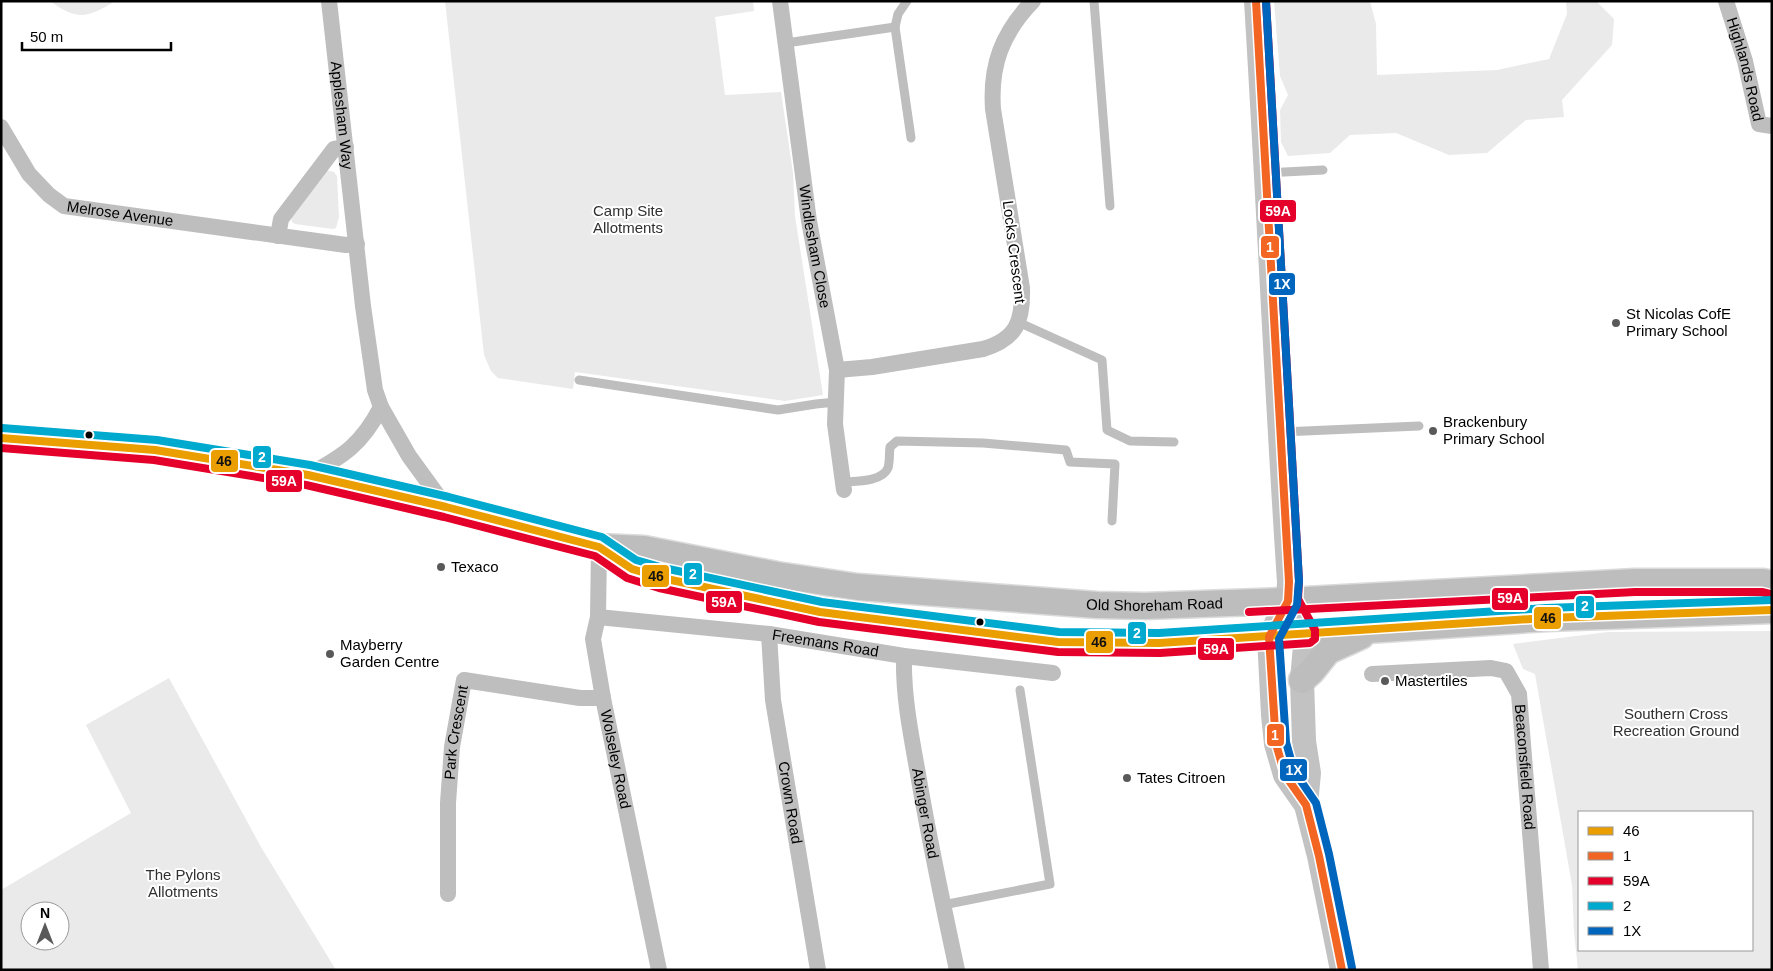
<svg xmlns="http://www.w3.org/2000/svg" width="1773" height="971" viewBox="0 0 1773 971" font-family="Helvetica,sans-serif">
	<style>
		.green { fill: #eaeaea; fill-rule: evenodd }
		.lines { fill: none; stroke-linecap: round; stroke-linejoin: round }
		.primary-casing { stroke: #dbdbdb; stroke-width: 29 }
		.lane { stroke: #bebebe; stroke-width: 9 }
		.street { stroke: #bebebe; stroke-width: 16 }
		.secondary { stroke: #c2c2c2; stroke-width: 24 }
		.primary { stroke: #bdbdbd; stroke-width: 26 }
		.bus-1-casing { stroke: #fff; stroke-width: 11 }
		.bus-2-casing { stroke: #fff; stroke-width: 11 }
		.bus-3-casing { stroke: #fff; stroke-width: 11 }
		.bus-4-casing { stroke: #fff; stroke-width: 11 }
		.bus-5-casing { stroke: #fff; stroke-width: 11 }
		.bus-1 { stroke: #eb9e00; stroke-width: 8 }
		.bus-2 { stroke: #f26522; stroke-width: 8 }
		.bus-3 { stroke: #e4002b; stroke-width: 8 }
		.bus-4 { stroke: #00a9ce; stroke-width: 8 }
		.bus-5 { stroke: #0065bd; stroke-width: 8 }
		.poi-dot { fill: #595959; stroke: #fff; stroke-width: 2 }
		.bus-dot { fill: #000; stroke: #fff; stroke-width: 2 }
		.labels { text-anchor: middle; stroke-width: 4; stroke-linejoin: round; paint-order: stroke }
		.street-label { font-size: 15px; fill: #000; stroke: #fff }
		.park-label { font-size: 15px; fill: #303030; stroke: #fff }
		.poi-label { font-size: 15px; fill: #000; stroke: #fff; text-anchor: start }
		.line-badge { stroke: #fff; stroke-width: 2 }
		.badge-label { font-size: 14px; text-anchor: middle; font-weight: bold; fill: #fff }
		.pale-badge-label { font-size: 14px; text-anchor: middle; font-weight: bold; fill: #111 }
	</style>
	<rect width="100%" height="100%" fill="#fff"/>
	<g class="green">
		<path d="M50,1h65c-27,17 -38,20 -65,0z"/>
		<path d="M445,1h308l1,10 -39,6 10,78 56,-3 12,81 2,43 28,179 -38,6 -210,-29 -2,17 -75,-11 -7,-7 -7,-16z"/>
		<path d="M1274,1h96l6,23 1,51 120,-5 52,-11 18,-45 -1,-13h30l18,18 -2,26 -50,55 2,17 -38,3 -39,33 -38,2 -53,-22 -46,2 -20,18 -42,3 -7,-14 -1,-32 8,-15 -8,-19z"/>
		<path d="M326,170l8,2 3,4 2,41 -3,11 -3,1 -38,-5 -3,-2 -1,-4z"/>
		<path d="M1772,631v339h-194l-4,-38 -2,-47 -37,-211 -12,-5 -10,-25 95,-12zM1579,812h173v138h-173z"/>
		<path d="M169,678l92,169 75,123h-335v-80l130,-77 -45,-88zM30,911h30v30h-30z"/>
	</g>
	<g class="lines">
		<g class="primary-casing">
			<g id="primary">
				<path id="s11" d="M1,438l154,12 153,25 138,32 153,40 45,2 133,26 81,12 239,18 48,1 143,-5 347,-19h128l9,2"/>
				<path d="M599,547l33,22 30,9 158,34 238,30 101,1 41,-2 347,-23 225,-8"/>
				<path d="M1302,680l10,-9 16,-20 33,-15"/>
			</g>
		</g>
		<g class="lane">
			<path d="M1094,1l16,205"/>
			<path d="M895,27l3,-13 9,-13"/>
			<path d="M786,43l109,-16 16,111"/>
			<path d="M1267,173l56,-3"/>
			<path d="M1018,322l84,38 5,70 23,11 44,1"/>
			<path d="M579,380l199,30 38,-6 20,-2"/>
			<path d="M1282,432l137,-6"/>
			<path d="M843,482c13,-1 39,0 45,-14 2,-7 1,-14 2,-21l7,-6 86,2 83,7 4,12 45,2 -3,57"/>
			<path d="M943,905l107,-21 -30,-194"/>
		</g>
		<g class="street">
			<path id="s1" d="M329,1l34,305 12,84 6,17 28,49 37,51"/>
			<path id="s2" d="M780,1l29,220 28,149 -2,54 9,66"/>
			<path id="s3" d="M1726,1l19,60 14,63 13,2"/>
			<path id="s4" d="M1,127l28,47 20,21 15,11 282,39 11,-1"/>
			<path d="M278,236l3,-17 53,-70 12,-2"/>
			<path d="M837,370l35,-3 111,-18c34,-10 40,-28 39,-61l-29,-179c-3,-44 9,-76 40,-108"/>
			<path d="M308,475c36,-19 54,-31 73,-68"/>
			<path id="s5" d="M599,547l-1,70 -5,22 10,59 56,272"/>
			<path id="s6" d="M598,617l171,17 135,22 149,17"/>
			<path id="s7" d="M769,634l4,66 45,270"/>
			<path id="s8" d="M904,656c-1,40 7,79 14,118 11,65 25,131 39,196"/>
			<path id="s9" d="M1372,674l119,-6 15,3 13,23 22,276"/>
			<path id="s10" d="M448,894v-91l4,-56 12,-67 116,18h23"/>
		</g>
		<g class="secondary">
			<path d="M1256,1c12,194 20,387 33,581l-1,19 -19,36 4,78 3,29 9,31 21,30 13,51 23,114"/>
			<path d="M1288,601l18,33 -4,46 2,61 5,32 -3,32"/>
		</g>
		<use href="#primary" class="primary"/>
		<g class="bus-1-casing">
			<path id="bus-1" d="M1,438l154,12 153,25 138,32 153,40 33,22 30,9 158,34 238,30 101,1 388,-25 225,-8"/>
		</g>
		<g class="bus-2-casing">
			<path id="bus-2" d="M1256,1l33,581 -1,19 -19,36 7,107 9,31 21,30 13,51 23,114"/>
		</g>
		<g class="bus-3-casing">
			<g id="bus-3">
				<path d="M1,448l153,12 152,25 138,32 151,39 32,22 32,10 160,34 239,30 102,1 150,-10 5,-4v-9l-17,-31 1,-18 -33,-580"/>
				<path d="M1249,612l386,-20h127l8,2"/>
			</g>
		</g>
		<g class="bus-4-casing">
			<path id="bus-4" d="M2,428l155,12 153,25 139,32 153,40 34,23 28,8 158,34 237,30 100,1 387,-25 226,-8"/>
		</g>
		<g class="bus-5-casing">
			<path id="bus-5" d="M1266,1l33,580 -2,24 -18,34 7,103 8,29 22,32 13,51 23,114"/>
		</g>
		<use href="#bus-1" class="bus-1"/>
		<use href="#bus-2" class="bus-2"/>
		<use href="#bus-3" class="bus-3"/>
		<use href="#bus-4" class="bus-4"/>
		<use href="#bus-5" class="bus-5"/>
	</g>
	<g class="poi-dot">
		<circle cx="1616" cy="323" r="5"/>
		<circle cx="1433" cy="431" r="5"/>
		<circle cx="441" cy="567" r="5"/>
		<circle cx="330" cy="654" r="5"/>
		<circle cx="1385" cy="681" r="5"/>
		<circle cx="1127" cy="778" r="5"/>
	</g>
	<g class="bus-dot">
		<circle cx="89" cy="435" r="4.5"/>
		<circle cx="980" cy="622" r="4.5"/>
	</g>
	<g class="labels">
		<g class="street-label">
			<text dy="5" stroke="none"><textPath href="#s3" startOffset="71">Highlands Road</textPath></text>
			<text dy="5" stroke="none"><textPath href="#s1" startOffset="115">Applesham Way</textPath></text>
			<text dy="5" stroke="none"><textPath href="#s4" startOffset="159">Melrose Avenue</textPath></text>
			<text dy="5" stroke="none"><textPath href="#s2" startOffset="248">Windlesham Close</textPath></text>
			<text transform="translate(1014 252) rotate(83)" y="5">Locks Crescent</text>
			<text dy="5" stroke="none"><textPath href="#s11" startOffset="1169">Old Shoreham Road</textPath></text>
			<text dy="5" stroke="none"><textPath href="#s6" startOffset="229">Freemans Road</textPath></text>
			<text dy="5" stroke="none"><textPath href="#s10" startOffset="162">Park Crescent</textPath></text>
			<text dy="5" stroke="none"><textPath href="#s5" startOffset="215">Wolseley Road</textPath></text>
			<text dy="5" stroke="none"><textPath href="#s9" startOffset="234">Beaconsfield Road</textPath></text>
			<text dy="5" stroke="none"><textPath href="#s7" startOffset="170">Crown Road</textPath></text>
			<text dy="5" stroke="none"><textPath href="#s8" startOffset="159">Abinger Road</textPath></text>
		</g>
		<g class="park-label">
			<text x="628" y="216">Camp Site<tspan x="628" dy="17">Allotments</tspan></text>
			<text x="1676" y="719">Southern Cross<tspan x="1676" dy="17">Recreation Ground</tspan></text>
			<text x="183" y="880">The Pylons<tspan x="183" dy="17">Allotments</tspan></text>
		</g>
		<g class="poi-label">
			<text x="1626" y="319">St Nicolas CofE<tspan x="1626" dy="17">Primary School</tspan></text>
			<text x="1443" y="427">Brackenbury<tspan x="1443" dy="17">Primary School</tspan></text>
			<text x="451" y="572">Texaco</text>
			<text x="340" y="650">Mayberry<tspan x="340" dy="17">Garden Centre</tspan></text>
			<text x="1395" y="686">Mastertiles</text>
			<text x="1137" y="783">Tates Citroen</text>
		</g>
	</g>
	<g class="line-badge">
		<rect x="1259" y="199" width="38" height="24" rx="5" fill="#e4002b"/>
		<rect x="1260" y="235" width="20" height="24" rx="5" fill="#f26522"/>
		<rect x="1268" y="272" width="28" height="24" rx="5" fill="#0065bd"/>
		<rect x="252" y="445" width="20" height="24" rx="5" fill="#00a9ce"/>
		<rect x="210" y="449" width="29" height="24" rx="5" fill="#eb9e00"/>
		<rect x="265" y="469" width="38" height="24" rx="5" fill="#e4002b"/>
		<rect x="683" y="562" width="20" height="24" rx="5" fill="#00a9ce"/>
		<rect x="641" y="564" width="29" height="24" rx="5" fill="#eb9e00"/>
		<rect x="1491" y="587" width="38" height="24" rx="5" fill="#e4002b"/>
		<rect x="705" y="590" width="38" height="24" rx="5" fill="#e4002b"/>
		<rect x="1575" y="595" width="20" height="24" rx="5" fill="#00a9ce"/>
		<rect x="1533" y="606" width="29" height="24" rx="5" fill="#eb9e00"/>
		<rect x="1127" y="621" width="20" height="24" rx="5" fill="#00a9ce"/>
		<rect x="1085" y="630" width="29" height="24" rx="5" fill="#eb9e00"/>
		<rect x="1197" y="637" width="38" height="24" rx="5" fill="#e4002b"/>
		<rect x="1266" y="723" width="19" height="24" rx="5" fill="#f26522"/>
		<rect x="1279" y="758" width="29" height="24" rx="5" fill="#0065bd"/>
	</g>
	<g class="badge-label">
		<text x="1278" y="216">59A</text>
		<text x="1270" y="252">1</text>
		<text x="1282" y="289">1X</text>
		<text x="262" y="462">2</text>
		<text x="284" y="486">59A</text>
		<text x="693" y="579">2</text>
		<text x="1510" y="603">59A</text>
		<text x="724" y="607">59A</text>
		<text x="1585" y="611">2</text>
		<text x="1137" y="638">2</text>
		<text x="1216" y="654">59A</text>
		<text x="1275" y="740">1</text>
		<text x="1294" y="775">1X</text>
	</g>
	<g class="pale-badge-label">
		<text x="224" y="466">46</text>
		<text x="656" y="581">46</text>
		<text x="1548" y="623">46</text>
		<text x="1099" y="647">46</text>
	</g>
	<rect width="1773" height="971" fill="none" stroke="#000000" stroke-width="5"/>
	<rect x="1578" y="811" width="175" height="140" fill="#ffffff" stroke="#999999"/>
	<rect x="1588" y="827" width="25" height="8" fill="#eb9e00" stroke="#999999"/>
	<text x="1623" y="836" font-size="15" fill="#000000">46</text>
	<rect x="1588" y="852" width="25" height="8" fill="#f26522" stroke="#999999"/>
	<text x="1623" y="861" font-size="15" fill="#000000">1</text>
	<rect x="1588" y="877" width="25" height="8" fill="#e4002b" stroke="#999999"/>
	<text x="1623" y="886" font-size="15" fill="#000000">59A</text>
	<rect x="1588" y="902" width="25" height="8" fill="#00a9ce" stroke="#999999"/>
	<text x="1623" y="911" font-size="15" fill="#000000">2</text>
	<rect x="1588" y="927" width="25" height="8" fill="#0065bd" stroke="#999999"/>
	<text x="1623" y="936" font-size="15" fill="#000000">1X</text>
	<g transform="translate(45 926)"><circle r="24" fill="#ffffff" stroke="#999999"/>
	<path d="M0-4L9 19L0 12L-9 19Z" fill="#595959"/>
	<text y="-8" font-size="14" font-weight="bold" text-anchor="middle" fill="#000000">N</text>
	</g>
	<path d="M22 42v8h149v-8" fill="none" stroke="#000000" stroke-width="2.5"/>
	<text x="30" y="42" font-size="15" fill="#000000" stroke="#ffffff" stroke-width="4" paint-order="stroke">50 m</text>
</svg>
